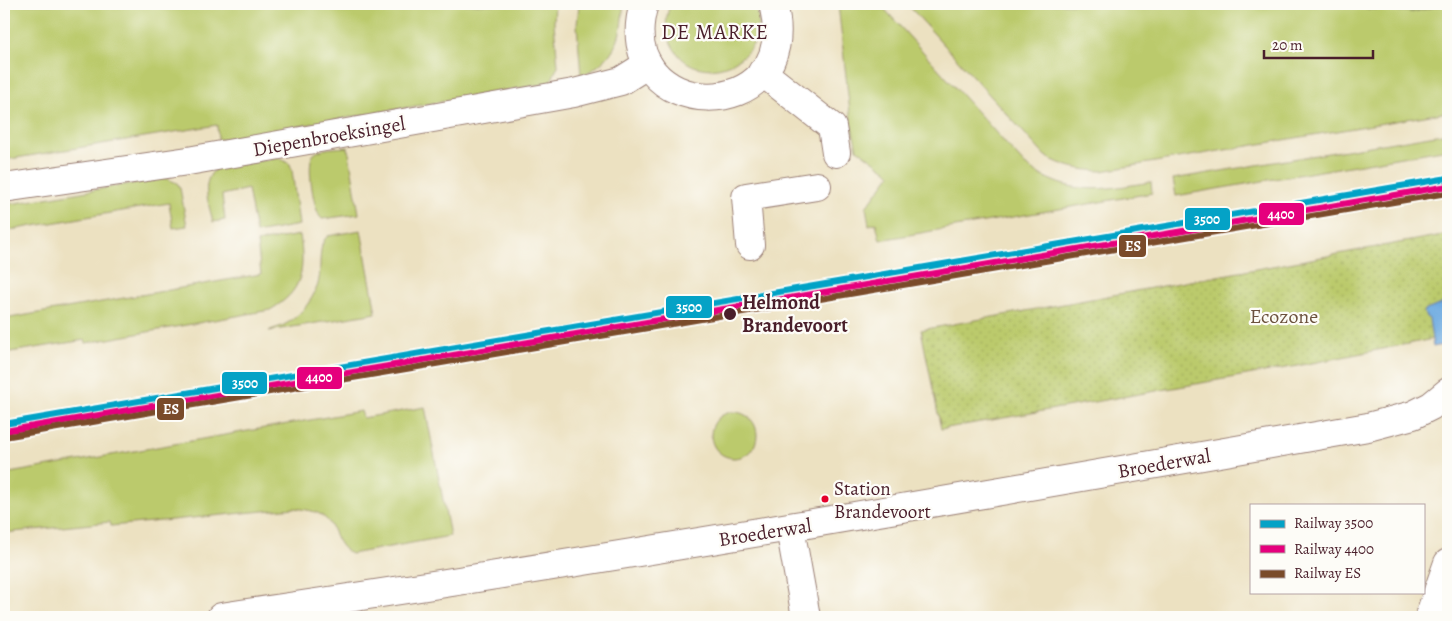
<svg xmlns="http://www.w3.org/2000/svg" width="1452" height="621" viewBox="0 0 1452 621" font-family="Alegreya,serif">
	<style>
		.grass { fill: #bbca6c; stroke: #82744c }
		.forest { fill: url(#forest-crowns); stroke: #6f6646 }
		.park { fill: url(#park-dots); stroke: #82744c }
		.water { fill: #6face1; stroke: #5c6686 }
		.lines { fill: none; stroke-linecap: round; stroke-linejoin: round }
		.minor-casing { stroke: #9b8076; stroke-width: 30 }
		.minor { stroke: #fff; stroke-width: 28 }
		.rail-1-casing { stroke: #fdfcf7; stroke-width: 10 }
		.rail-2-casing { stroke: #fdfcf7; stroke-width: 10 }
		.rail-3-casing { stroke: #fdfcf7; stroke-width: 10 }
		.rail-1 { stroke: #04a2c6; stroke-width: 6 }
		.rail-2 { stroke: #e5007d; stroke-width: 6 }
		.rail-3 { stroke: #7a4b2a; stroke-width: 6 }
		.stop-dot { fill: #4a1f2b; stroke: #fdfcf7; stroke-width: 2 }
		.bus-dot { fill: #e4002b; stroke: #fdfcf7; stroke-width: 2 }
		.labels { text-anchor: middle; stroke-width: 4.5; stroke-linejoin: round; paint-order: stroke }
		.bus-label { font-size: 19px; fill: #4a1f2b; stroke: #fdfcf7; text-anchor: start }
		.street-label { font-size: 20px; fill: #4a1f2b; stroke: #fdfcf7 }
		.stop-label { font-size: 20px; font-weight: bold; fill: #4a1f2b; stroke: #fdfcf7; text-anchor: start }
		.park-label { font-size: 20px; fill: #6c523e; stroke: #fdfcf7 }
		.neighbourhood-label { font-size: 21px; letter-spacing: 1px; fill: #4a1f2b; stroke: #fdfcf7 }
		.line-badge { stroke: #fdfcf7; stroke-width: 2 }
		.badge-label { font-size: 14px; text-anchor: middle; font-weight: bold; fill: #fff }
	</style>
	<defs>
		<pattern id="forest-crowns" width="20" height="18" patternUnits="userSpaceOnUse" patternTransform="scale(1.25)"><rect width="20" height="18" fill="#94ae60"/><path d="M2 6a3 3 0 1 1 6 0M12 15a3 3 0 1 1 6 0" fill="none" stroke="#7b8d4f"/></pattern>
		<pattern id="park-dots" width="8" height="8" patternUnits="userSpaceOnUse" patternTransform="scale(1.25)"><rect width="8" height="8" fill="#bbca6c"/><path d="M2 2h.1M6 6h.1" fill="none" stroke="#a2ad5e" stroke-width="1.8" stroke-linecap="round"/></pattern>
	</defs>
	<rect width="100%" height="100%" fill="#fdfcf7"/>
	<filter id="ink" filterUnits="userSpaceOnUse"><feTurbulence type="fractalNoise" baseFrequency=".02" numOctaves="2"/><feDisplacementMap in="SourceGraphic" scale="10" xChannelSelector="R" yChannelSelector="G"/><feConvolveMatrix kernelMatrix="1 2 1 2 8 2 1 2 1" color-interpolation-filters="sRGB"/></filter>
	<filter id="wash" filterUnits="userSpaceOnUse"><feTurbulence type="fractalNoise" baseFrequency=".0096" numOctaves="4" result="noise"/><feDisplacementMap in="SourceGraphic" scale="20" xChannelSelector="R" yChannelSelector="G"/><feGaussianBlur stdDeviation="1.12" result="paint"/><feColorMatrix in="noise" values="0 0 0 0 0 0 0 0 0 0 0 0 0 0 0 0 0 1.4 0 .05"/><feComposite in="paint" operator="in"/></filter>
	<g filter="url(#wash)">
		<rect width="100%" height="100%" fill="#ece1c1"/>
		<g class="grass">
			<path d="M4,4h551l-1,19 4,43 -8,17 -332,57 -1,-15 -213,35z"/>
			<path d="M579,4h45c-2,10 -2,22 -5,32 -5,19 -21,32 -38,40l-4,-51z"/>
			<path d="M671,4h82c29,50 -58,96 -83,37 -5,-12 -5,-26 1,-37z"/>
			<path d="M838,4h42l145,161c44,32 76,25 126,17l1,11 -272,47 -4,-17 -7,2 -3,-18 25,-33 -34,-25 -6,-27z"/>
			<path d="M907,4h448l4,4 54,4 35,-8v108l-346,59c-22,-1 -38,-4 -57,-15z"/>
			<path d="M1448,133v16l-272,47 -3,-17z"/>
			<path d="M348,147l11,67 -37,5c-8,-5 -16,-56 -9,-64 7,-8 25,-7 35,-8z"/>
			<path d="M279,158l11,6 2,6 7,55 -43,8 -8,-44 -26,6 3,25 -12,2c-4,-18 -14,-41 4,-54z"/>
			<path d="M165,178l12,5 3,5 7,38 -14,2 -4,-25 -165,28v-26z"/>
			<path d="M361,230l15,83 -107,18c2,-2 8,-3 13,-5 16,-8 29,-23 35,-39 6,-15 -1,-43 11,-51z"/>
			<path d="M300,235c5,36 3,56 -30,75l-184,33 -1,-3 -81,13v-34l257,-45 -4,-32z"/>
			<path d="M425,407l25,129 -99,18c-18,-11 -15,-27 -26,-36 -8,-8 -20,-8 -31,-10l-183,18 -1,-4 -106,11v-59l357,-63 2,7z"/>
			<circle cx="734" cy="435" r="23"/>
		</g>
		<path class="forest" d="M1355,4h88l-30,8 -54,-4z"/>
		<path class="park" d="M1448,234v102l-156,31 -351,62 -20,-99z"/>
		<path class="water" d="M1448,301v43l-15,3 -4,-28 -4,-3 -1,-5z"/>
	</g>
	<g filter="url(#ink)">
		<g class="lines">
			<g class="minor-casing">
				<g id="minor">
					<path d="M644,4c-36,120 162,127 129,0"/>
					<path d="M762,72l70,55 4,26"/>
					<path d="M4,188l184,-27 386,-68 47,-12 27,-17"/>
					<path d="M750,245l-4,-48 71,-11"/>
					<path d="M790,528l16,89"/>
					<path d="M221,617c383,-56 765,-123 1147,-190l45,-12 18,-9 17,-14"/>
					<path d="M1429,617l19,-54"/>
				</g>
			</g>
			<use href="#minor" class="minor"/>
			<g class="rail-1-casing">
				<path id="rail-1" d="M4,424l1444,-246"/>
			</g>
			<g class="rail-2-casing">
				<path id="rail-2" d="M5,431l1443,-245"/>
			</g>
			<g class="rail-3-casing">
				<path id="rail-3" d="M4,437l1443,-244"/>
			</g>
			<use href="#rail-1" class="rail-1"/>
			<use href="#rail-2" class="rail-2"/>
			<use href="#rail-3" class="rail-3"/>
		</g>
	</g>
	<circle class="stop-dot" cx="730" cy="314" r="7"/>
	<circle class="bus-dot" cx="825" cy="499" r="4.5"/>
	<g class="labels">
		<g class="bus-label">
			<text x="834" y="495">Station<tspan x="834" dy="23">Brandevoort</tspan></text>
		</g>
		<g class="street-label">
			<text transform="translate(329 136) rotate(-10)" y="7">Diepenbroeksingel</text>
			<text transform="translate(1164 463) rotate(-10)" y="7">Broederwal</text>
			<text transform="translate(765 532) rotate(-9)" y="7">Broederwal</text>
		</g>
		<g class="stop-label">
			<text x="742" y="309">Helmond<tspan x="742" dy="23">Brandevoort</tspan></text>
		</g>
		<g class="park-label">
			<text x="1284" y="323">Ecozone</text>
		</g>
		<g class="neighbourhood-label">
			<text x="715" y="39">DE MARKE</text>
		</g>
	</g>
	<g class="line-badge">
		<rect x="1258" y="202" width="47" height="24" rx="5" fill="#e5007d"/>
		<rect x="1184" y="207" width="47" height="24" rx="5" fill="#04a2c6"/>
		<rect x="1118" y="234" width="29" height="24" rx="5" fill="#7a4b2a"/>
		<rect x="665" y="295" width="48" height="24" rx="5" fill="#04a2c6"/>
		<rect x="296" y="366" width="47" height="24" rx="5" fill="#e5007d"/>
		<rect x="221" y="371" width="47" height="24" rx="5" fill="#04a2c6"/>
		<rect x="156" y="397" width="29" height="24" rx="5" fill="#7a4b2a"/>
	</g>
	<g class="badge-label">
		<text x="1281" y="219">4400</text>
		<text x="1207" y="224">3500</text>
		<text x="1133" y="251">ES</text>
		<text x="689" y="312">3500</text>
		<text x="319" y="382">4400</text>
		<text x="245" y="388">3500</text>
		<text x="171" y="414">ES</text>
	</g>
	<rect width="1452" height="621" fill="none" stroke="#fdfcf7" stroke-width="20"/>
	<rect x="1250" y="504" width="175" height="90" fill="#fdfcf7" stroke="#b5a4a5"/>
	<rect x="1260" y="520" width="25" height="8" fill="#04a2c6" stroke="#b5a4a5"/>
	<text x="1294" y="528" font-size="15" fill="#4a1f2b">Railway 3500</text>
	<rect x="1260" y="545" width="25" height="8" fill="#e5007d" stroke="#b5a4a5"/>
	<text x="1294" y="554" font-size="15" fill="#4a1f2b">Railway 4400</text>
	<rect x="1260" y="570" width="25" height="8" fill="#7a4b2a" stroke="#b5a4a5"/>
	<text x="1294" y="578" font-size="15" fill="#4a1f2b">Railway ES</text>
	<path d="M1264 50v8h109v-8" fill="none" stroke="#4a1f2b" stroke-width="2.5"/>
	<text x="1272" y="50" font-size="15" fill="#4a1f2b" stroke="#fdfcf7" stroke-width="4" paint-order="stroke">20 m</text>
</svg>
